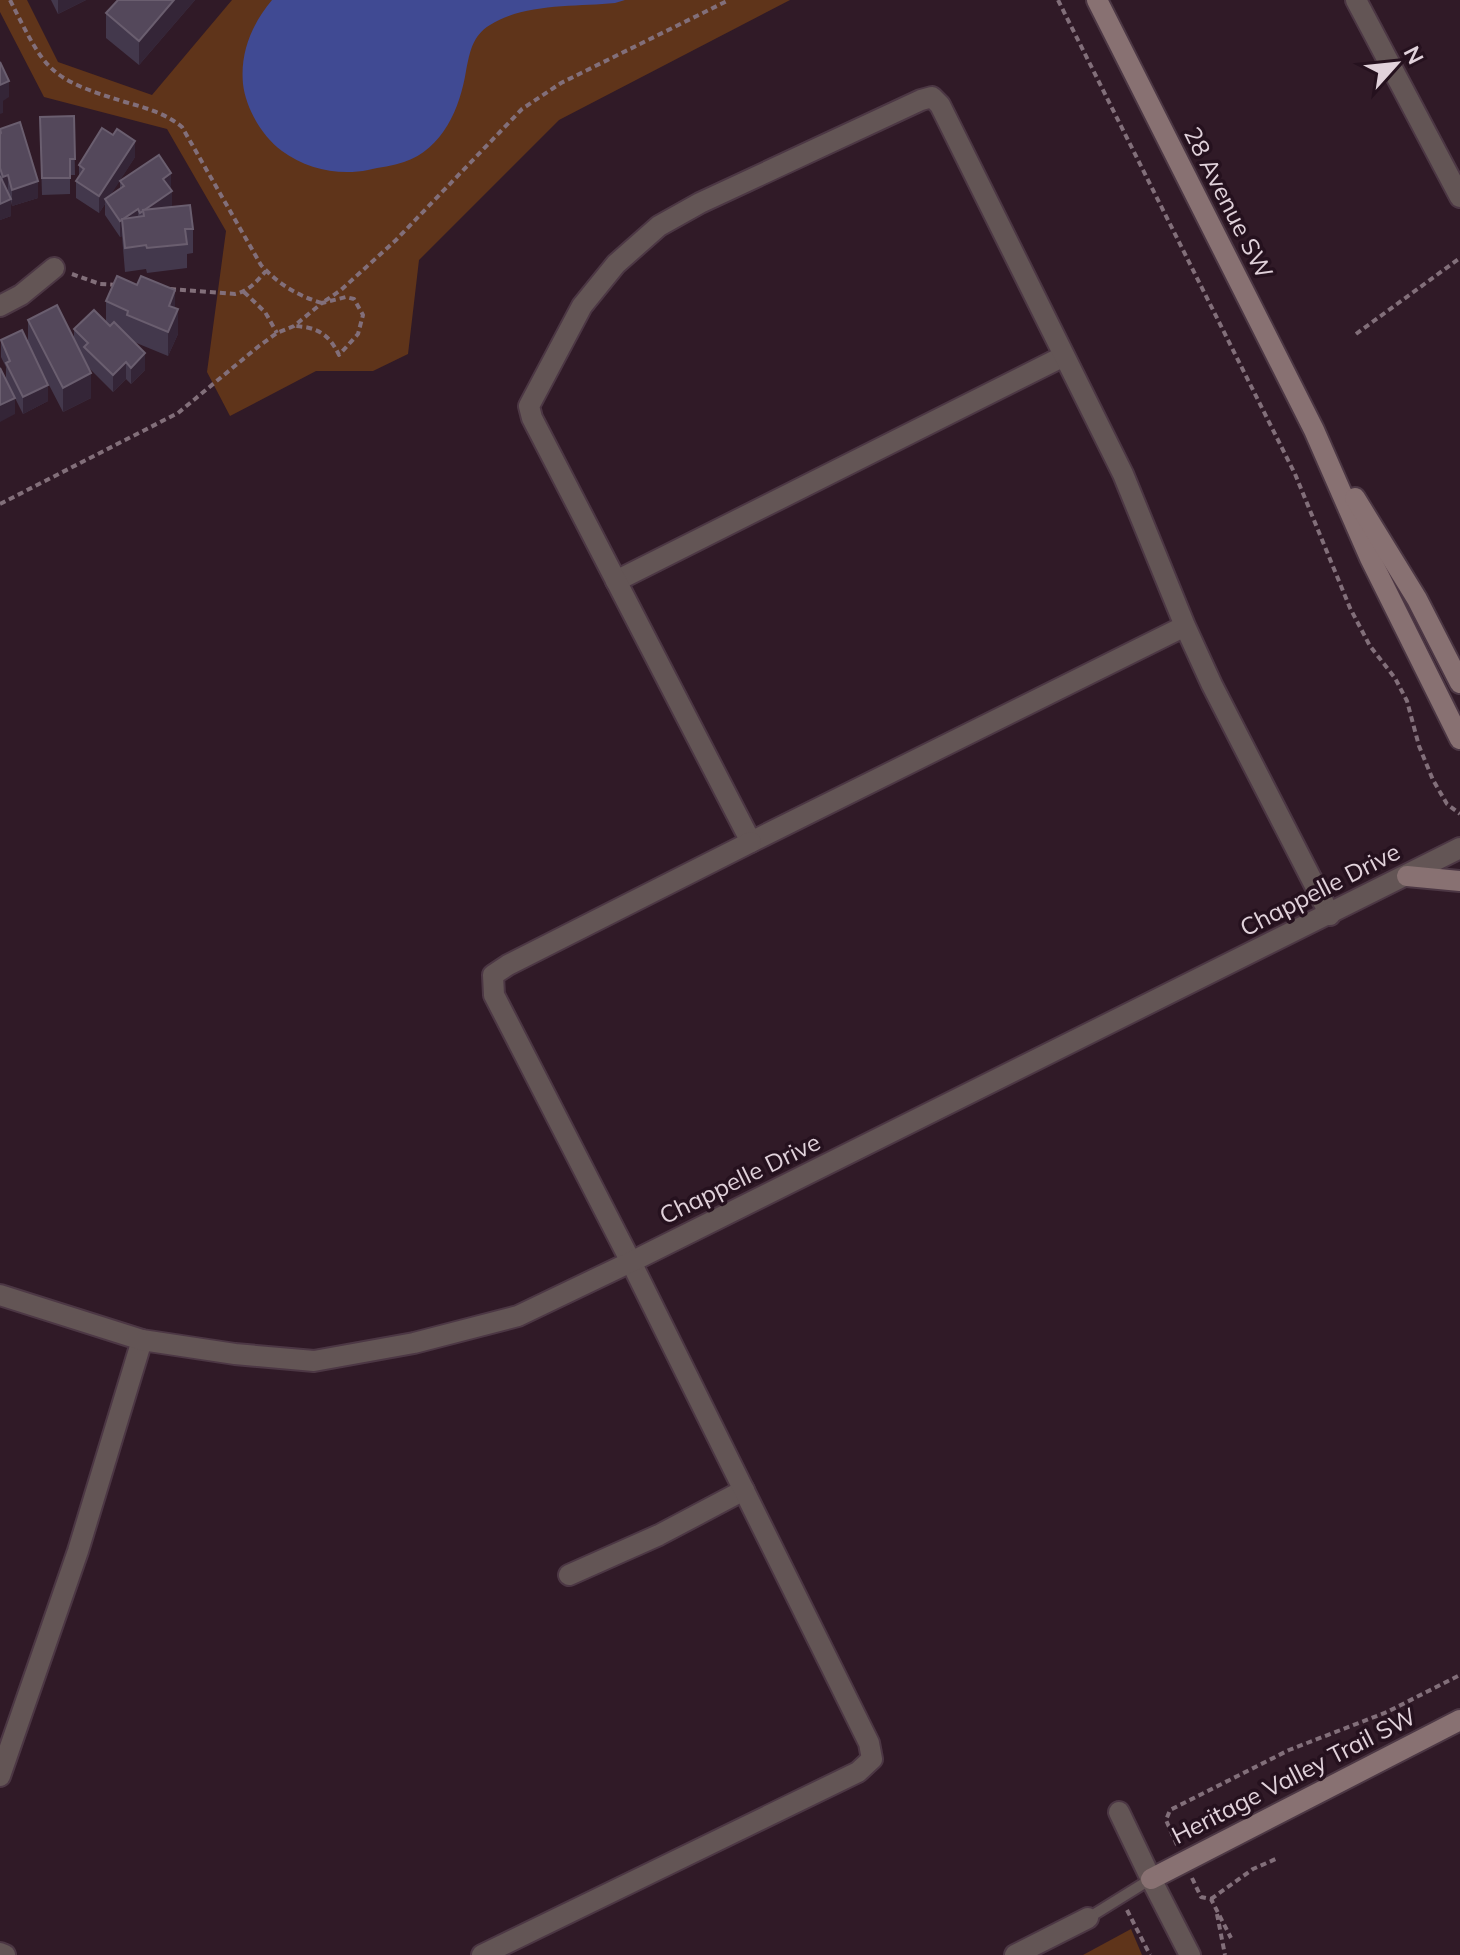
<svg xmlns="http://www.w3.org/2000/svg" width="1460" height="1955" viewBox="0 0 1460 1955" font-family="Mulish,sans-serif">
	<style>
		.green { fill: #5f341a }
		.water { fill: #404a93 }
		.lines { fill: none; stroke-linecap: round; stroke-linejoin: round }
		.service-casing { stroke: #4c3744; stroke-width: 14 }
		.minor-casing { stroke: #4c3744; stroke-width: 24 }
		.tertiary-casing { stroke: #4c3744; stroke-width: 24 }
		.secondary-casing { stroke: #4c3744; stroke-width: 24 }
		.path { stroke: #826f7a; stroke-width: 4; stroke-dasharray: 6 4; stroke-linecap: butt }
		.service { stroke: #635555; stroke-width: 10 }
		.minor { stroke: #635555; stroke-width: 20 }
		.tertiary { stroke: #635555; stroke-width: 20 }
		.secondary { stroke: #887172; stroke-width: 20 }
		.wall { fill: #43384c }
		.shaded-wall { fill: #342537 }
		.building { fill: #54485b; stroke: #6a5e6f; stroke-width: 2 }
		.labels { text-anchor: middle; stroke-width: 7; stroke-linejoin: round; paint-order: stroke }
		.street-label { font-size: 24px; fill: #e1d2db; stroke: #25111e }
	</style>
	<rect width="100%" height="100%" fill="#301a27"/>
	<g class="green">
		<path d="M0,0h27l31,62 94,33 80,-95h558l-231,120 -140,140 -11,94 -35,17h-57l-86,45 -23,-44 19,-141 -59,-102 -123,-32 -44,-85z"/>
		<path d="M1131,1929l11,26h-59z"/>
	</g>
	<path class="water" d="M272,0h353l-10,3c-39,4 -91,0 -125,22 -18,11 -20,27 -24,46 -6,37 -23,78 -62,91 -11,4 -24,5 -36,8 -29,6 -62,-1 -86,-19 -20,-15 -36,-42 -39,-67 -3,-32 9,-60 29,-84z"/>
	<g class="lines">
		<g class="service-casing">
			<path id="service" d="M1085,1920l66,-41"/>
		</g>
		<g class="minor-casing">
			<g id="minor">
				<path d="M1356,0l104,197"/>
				<path d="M0,306l21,-11 33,-27"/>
				<path d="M616,581l448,-225"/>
				<path d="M1185,626l-434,216 -219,-424 -3,-12 53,-100 34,-42 43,-38 41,-23 221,-103 11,-3 8,8 183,369 62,152 27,59 118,230"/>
				<path d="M569,1575l90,-40 85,-45"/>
				<path d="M0,1776l78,-225 64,-211"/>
				<path d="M1119,1812l32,67"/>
				<path d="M0,1953l5,2"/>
				<path d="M482,1955l376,-183 14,-13 -3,-16 -238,-481 -137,-267 -1,-20 15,-10 243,-123"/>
				<path d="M1015,1955l73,-37"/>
			</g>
		</g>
		<g class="tertiary-casing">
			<g id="tertiary">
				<path d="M0,1295l142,45 93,14 79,7 100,-18 104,-27 121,-58 821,-410"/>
				<path d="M1151,1879l39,76"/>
			</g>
		</g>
		<g class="secondary-casing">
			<g id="secondary">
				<path d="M1097,0l217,430 56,128 90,181"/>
				<path d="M1355,498l62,101 43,84"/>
				<path d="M1407,876l53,5"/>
				<path d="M1151,1879l309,-159"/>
			</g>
		</g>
		<g class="path">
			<path d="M10,0c36,71 37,78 115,102 21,6 40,11 57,25l79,138c17,19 37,31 61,38l19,-13 55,-50 126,-131 39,-26 168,-83"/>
			<path d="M1058,0l237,474 55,134 20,38 25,32 12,23 12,45 14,34 14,24 13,10"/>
			<path d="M72,274l28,10 17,1"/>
			<path d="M170,289l65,5c14,-3 21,-12 31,-23"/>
			<path d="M244,292l21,20 12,21"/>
			<path d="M1356,334l104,-76"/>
			<path d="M0,504l178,-91 81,-67 18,-13 17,-7 28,-23 24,-6 8,2 9,16 -5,19 -19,21c-10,-21 -22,-28 -45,-29"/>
			<path d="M1177,1845l-11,-25 4,-10 119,-60 98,-38 73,-37"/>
			<path d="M1192,1878l9,19 10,2 20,39"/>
			<path d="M1211,1899l42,-30 25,-11"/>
			<path d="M1127,1910l23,45"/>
			<path d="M1217,1914l8,41"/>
		</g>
		<use href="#service" class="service"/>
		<use href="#minor" class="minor"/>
		<use href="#tertiary" class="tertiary"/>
		<use href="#secondary" class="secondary"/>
	</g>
	<g class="wall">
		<path d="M51,0h35l-28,14z"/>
		<path d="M118,0h77l-56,65 -33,-27v-25z"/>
		<path d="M74,116l1,59h-5v19l-28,1 -2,-62z"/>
		<path d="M0,129l38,69 -26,8 -1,-5v15l-11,4z"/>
		<path d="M135,157l-25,38 10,-6v-8l51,8 1,18 21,22v24l-6,1v14l-40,5 -1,-4 -21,3 -3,-36 -2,1 -15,-22v-11l-6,9 -23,-15v-17l3,-4v-12z"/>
		<path d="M106,301l69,7 3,26 -10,22 -34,-14 11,28 -14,14 -5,-5 -13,13 -24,-24 2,30 -28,14 -27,-52 12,41 -25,13 -8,-16v16l-9,-35v-12l-5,-10v-17l27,3v-23l46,20v-11l32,-7z"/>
	</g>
	<g class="shaded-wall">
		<path d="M58,0h28l-28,14z"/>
		<path d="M174,0h21l-56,65v-24z"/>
		<path d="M9,81v16l-6,4v12l-3,1v-29z"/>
		<path d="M135,141v16l-28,44 -2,-2v5l-6,9v-17z"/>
		<path d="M171,173v16l-8,6v-16z"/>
		<path d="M8,175v17l-5,1v-16z"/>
		<path d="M38,181v17l-26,8v-16z"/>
		<path d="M172,191v17l-29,3z"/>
		<path d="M11,199v17l-11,4v-16z"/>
		<path d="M138,209v16l-16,-5z"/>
		<path d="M122,220v16l-2,1v-16z"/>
		<path d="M175,290v25l-6,-9z"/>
		<path d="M178,309v25l-10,22v-24z"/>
		<path d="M145,353v17l-14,14v-16z"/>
		<path d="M126,362v17l-13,13v-17z"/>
		<path d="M91,373v25l-28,14v-24z"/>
		<path d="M48,385v16l-25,13v-17z"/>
		<path d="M15,398v16l-15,8v-17z"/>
	</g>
	<g class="building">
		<path d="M118,0h56l-35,41 -33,-28z"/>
		<path d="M0,62l9,19 -9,4z"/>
		<path d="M74,116l1,43h-5v19h-28l-2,-61z"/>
		<path d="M20,122l18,59 -26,9 -4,-15 -5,2 -3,-9v-34l1,-1 -1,-4z"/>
		<path d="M102,128l11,7 4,-6 18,12 -36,55 -23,-15 8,-12 -5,-4z"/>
		<path d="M159,155l12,18 -8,6 9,12 -32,22 -2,-4 -18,12 -15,-22 19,-13 -4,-5z"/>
		<path d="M0,176l11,23 -11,5z"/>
		<path d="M190,205l3,24h-8l2,15 -40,4 -1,-3 -21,3 -3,-29 22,-3 -1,-6z"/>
		<path d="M117,276l20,9 4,-9 34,14 -6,16 9,3 -10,23 -41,-17 1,-4 -22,-10z"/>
		<path d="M57,305l34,68 -28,15 -35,-68z"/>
		<path d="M94,310l16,16 4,-4 31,31 -14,15 -5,-6 -13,13 -29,-28 4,-4 -14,-14z"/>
		<path d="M22,330l26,55 -25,12 -17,-34 4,-2 -9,-21z"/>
		<path d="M0,368l15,30 -15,7z"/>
	</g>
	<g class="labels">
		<g class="street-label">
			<text transform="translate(1228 203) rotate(63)" y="8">28 Avenue SW</text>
			<text transform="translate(1320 890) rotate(-27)" y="8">Chappelle Drive</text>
			<text transform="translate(740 1179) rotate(-26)" y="8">Chappelle Drive</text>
			<text transform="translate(1294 1776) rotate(-27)" y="8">Heritage Valley Trail SW</text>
		</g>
	</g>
	<g transform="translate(1396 64) rotate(63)" stroke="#25111e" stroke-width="6" paint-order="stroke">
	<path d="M0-6L14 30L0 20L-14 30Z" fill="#e1d2db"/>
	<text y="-12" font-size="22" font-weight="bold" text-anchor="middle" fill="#e1d2db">N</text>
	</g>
</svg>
